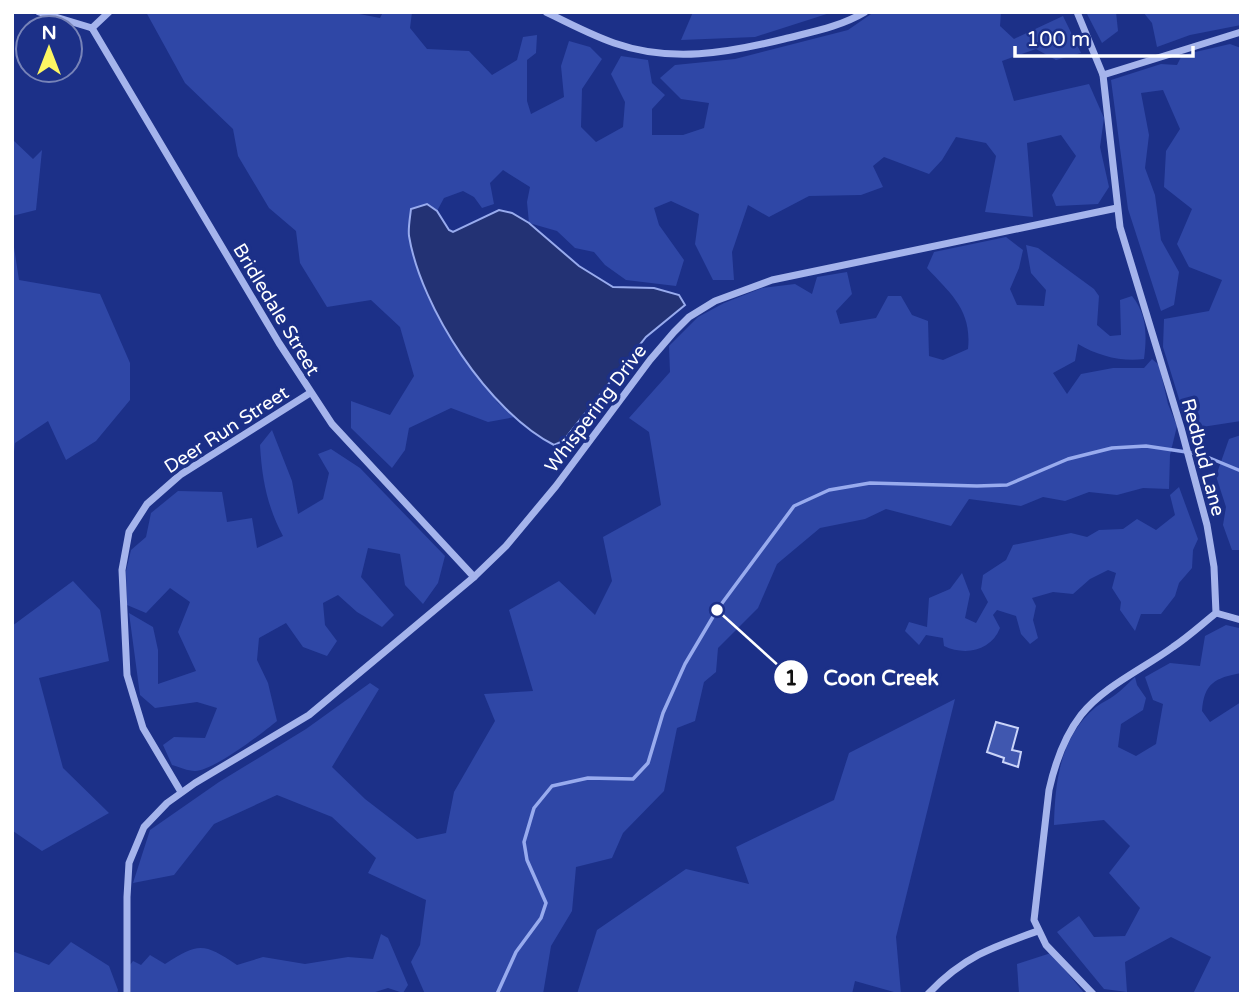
<svg xmlns="http://www.w3.org/2000/svg" width="1253" height="1006" viewBox="0 0 1253 1006" font-family="'Varela Round',sans-serif">
	<style>
		.green { fill: #2f47a6 }
		.water { fill: #233274; stroke: #98abee; stroke-width: 2 }
		.lines { fill: none; stroke-linecap: round; stroke-linejoin: round }
		.stream { stroke: #98abee; stroke-width: 3.5 }
		.building { fill: #4057af; stroke: #cad4f9; stroke-width: 2 }
		.minor { stroke: #a5b4ec; stroke-width: 7 }
		.labels { text-anchor: middle; stroke-width: 7; stroke-linejoin: round; paint-order: stroke }
		.street-label { font-size: 19px; fill: #fff; stroke: #1c3088 }
		.leader { fill: none; stroke: #fff; stroke-width: 2.5 }
		.callout-dot { fill: #fff; stroke: #1c3088; stroke-width: 2.5 }
		.mark-label { font-size: 21px; text-anchor: middle; font-weight: bold; fill: #111 }
		.callout-label { font-size: 21px; text-anchor: middle; font-weight: bold; fill: #fff; stroke: #1c3088; stroke-width: 7; stroke-linejoin: round; paint-order: stroke }
	</style>
	<rect width="100%" height="100%" fill="#1c3088"/>
	<g class="green">
		<path d="M146,12h203l31,6 3,-6h29l-2,16 17,21 42,2 23,24 25,-15 6,-23 14,-2 -1,18 -9,7v41l4,13 33,-17 -3,-31 8,-25 21,6 12,12 -20,30 -1,38 15,15 27,-15 2,-25 -14,-28 10,-18 27,4 4,23 13,12 -13,14v26h31l21,-7 5,-25 -28,-4 -21,-21 15,-13 60,-6 113,-29 26,-18h127l-1,14 14,13 49,-23 18,37 -25,7 -20,-11 -34,12 12,40 75,-17 15,34 -4,29 9,40 -11,17 -42,2 -4,-11 24,-39 -15,-21 -34,8 6,74 -48,-5 11,-56 -10,-13 -30,-6 -14,23 -13,14 -45,-17 -11,9 10,21 -22,8 -52,1 -40,21 -21,-12 -16,47 2,28h-21l-18,-36 4,-30 -28,-13 -17,7 5,17 25,35 -8,26 -50,-6 -21,-15 -11,-13 -19,-4 -18,-17 -28,-8 -2,-21 3,-15 -27,-17 -13,13 4,21 -12,4 -8,-11 -11,-6 -19,7 -7,13 -10,-7 -19,31 18,59 34,59 38,50 17,14 -27,5 -37,-14 -42,20 -4,22 -13,18 -41,-40v-27l39,14 24,-39 -14,-49 -29,-27 -44,7 -27,-44 -4,-32 -27,-23 -31,-52 -5,-27 -48,-46z"/>
		<path d="M693,12h140l-78,25 -74,3z"/>
		<path d="M1086,12h30l2,19 -16,12z"/>
		<path d="M1143,12h98v13l-51,10 -33,12 -5,-24z"/>
		<path d="M1230,44l11,4v373l-39,6 -18,-12 -21,-68 1,-28 45,-8 13,-31 -33,-13 -12,-23 15,-35 -28,-22 2,-36 14,-22 -17,-39 -22,3 8,42 -4,33 10,27 6,45 18,32 -5,33 -13,6 -33,-102 -17,-129 50,-16 16,1 5,-10z"/>
		<path d="M12,76l1,64 20,19 9,-9 -6,60 -24,6z"/>
		<path d="M12,234l7,46 81,14 30,69v37l-34,41 -30,19 -18,-39 -33,22 -3,27z"/>
		<path d="M1006,237l17,13 -4,18 -9,21 7,16 27,1 2,-16 -15,-17 -5,-28 12,3 56,41 5,7 -2,29 13,11 11,-1 -1,-35 12,-4c15,18 15,40 12,63 -22,3 -46,-3 -66,-15l-3,17 -22,12 14,21 14,-20 32,-6h31l8,-9 7,6 9,39 9,22 -7,29 -1,34 -26,-1 -26,7 -28,-3 -24,9 -22,-4 -22,9 -52,-7 -18,27 -65,-17 -21,10 -45,9 -43,36 -19,44 -40,40 -2,24 -12,10 -9,39 -18,7 -13,63 -41,42 -11,25 -36,9 -4,44 -21,35 -8,48h-118l-14,-32 9,-17 6,-45 -58,-27 8,-15 -44,-41 -55,-22 -63,29 -40,51 -41,8 17,-53 69,-48 87,-53 64,-46 9,6 -47,78 33,32 52,40 29,-6 8,-41 41,-71 -11,-27 49,-3 -24,-81 50,-29 36,34 17,-34 -9,-44 58,-32 -12,-73 -20,-14 41,-46 -1,-26 29,-29 26,-14 38,-15 33,-4 17,10 5,-17 30,-5 5,22 -16,17 4,13 36,-6 12,-22h13l11,19 16,6 1,35 14,4 25,-11c4,-39 -17,-55 -41,-81l7,-16z"/>
		<path d="M272,430l20,51 6,33 25,-15 6,-26 -11,-19 13,-5 29,19 85,88 -7,27 -15,21 -18,-19 -5,-31 -32,-6 -7,29 33,38 -12,12 -25,-15 -19,-17 -15,8 2,22 12,16 -10,15 -24,-9 -17,-24 -27,15 -2,22 11,23 9,38c-16,13 -62,49 -82,50 -7,0 -16,-4 -23,-6l-9,-20 11,-8 31,1 12,-30 -20,-6 -42,6 -15,-13 -11,-82 24,14 5,23v34l38,-13 -18,-39 12,-30 -20,-14 -24,25 -19,-8 -1,-34 5,-21 15,-13 5,-24 27,-22 44,1 5,30 25,-4 5,30 26,-12c-16,-30 -21,-57 -23,-91z"/>
		<path d="M1241,435v115h-9l-9,-25 3,-18 -10,-31 13,-37z"/>
		<path d="M1179,487l19,52 -5,11 -1,18 -13,15 -4,13 -14,18h-20l-6,17 -15,-21 1,-8 -9,-14 4,-15 -8,-3 -18,9 -17,15 -20,-2 -21,6 4,8 -3,14 5,18 -8,6 -9,-10 -5,-18 -19,-6 -4,5 7,13c-9,23 -35,28 -56,18l-1,-8 -17,-3 -7,10 -14,-14 4,-9 18,5 2,-29 21,-9 12,-16 8,21 -5,24 11,5 12,-21 -7,-13 2,-14 23,-15 7,-15 58,-12 16,4 12,-7 24,-1 14,-10 19,11 19,-15 -5,-20z"/>
		<path d="M73,581l27,29 9,51 -70,17 24,90 46,45 -67,38 -29,-20 -1,2v-207z"/>
		<path d="M1226,625l13,3 2,5v40c-26,5 -37,10 -39,38l8,11 31,-20v292h-48l18,-37 -40,-20 -46,25 2,30 -23,-3 -47,-57 22,-16 15,21 31,-1 15,-28 -31,-35 21,-27 -26,-26 -50,5c1,-44 6,-88 42,-118 6,-5 13,-7 19,-12 7,-5 13,-12 20,-18l2,8 9,13 -3,12 -22,14 -3,23 18,9 20,-12 7,-40 -10,-4 -8,-23 25,-14 30,3 5,-30z"/>
		<path d="M955,699l-59,238 5,57 -46,-13 -3,13h-275l20,-64 89,-61 63,15 -13,-37 98,-47 15,-47z"/>
		<path d="M381,934l7,4 20,47 -5,8 -15,-5 -19,6h-238l-1,-29 3,-4 8,4 9,-10 15,9c34,-22 39,-21 72,1l26,-8 42,7 43,-7 25,2z"/>
		<path d="M71,942l38,24 9,24 -1,4h-105v-43l37,14z"/>
		<path d="M1051,953l34,41h-66l-2,-30z"/>
	</g>
	<path class="water" d="M427,204l10,7 12,19 4,2 46,-22 13,3 17,10 50,43 34,21 41,1 25,7 6,10 -39,32 -83,104 -9,4c-65,-33 -133,-137 -145,-209 -1,-8 1,-18 2,-27z"/>
	<g class="lines">
		<path class="stream" d="M497,994l19,-42 25,-34 5,-15 -19,-43 -3,-18 10,-34 18,-22 36,-8 45,1 15,-16 15,-50 22,-49 32,-54 77,-104 35,-16 41,-7 107,3 30,-1 61,-26 44,-11 34,-2 54,8 41,17"/>
	</g>
	<path class="building" d="M996,722l22,6 -6,22 9,2 -3,15 -15,-5 1,-4 -17,-6z"/>
	<g class="lines">
		<g class="minor">
			<path d="M39,12l53,16"/>
			<path d="M546,12c22,11 45,23 68,31 57,20 113,10 170,-4 27,-7 56,-12 81,-27"/>
			<path d="M1077,12l26,63 17,152 61,201 26,97 7,42 2,46c-15,12 -28,24 -43,34 -30,22 -69,39 -92,68 -17,22 -26,48 -32,75l-15,130 12,25 47,49"/>
			<path d="M92,28l187,315 53,81 142,153"/>
			<path d="M92,28l17,-16"/>
			<path d="M1103,75l138,-43"/>
			<path d="M1216,613l25,7"/>
			<path d="M181,792l-38,-64 -16,-53 -5,-105 7,-38 18,-28 33,-29 130,-82"/>
			<path d="M127,994v-97l2,-34 15,-36 23,-24 28,-20 114,-68 165,-138 32,-31 50,-60 94,-126 24,-28 15,-15 26,-16 57,-21 345,-72"/>
			<path d="M928,994c35,-37 64,-47 110,-63"/>
		</g>
	</g>
	<g class="labels">
		<g class="street-label">
			<text transform="translate(277 309) rotate(59)" y="7">Bridledale Street</text>
			<text transform="translate(595 408) rotate(-53)" y="7">Whispering Drive</text>
			<text transform="translate(226 429) rotate(-33)" y="7">Deer Run Street</text>
			<text transform="translate(1204 457) rotate(75)" y="7">Redbud Lane</text>
		</g>
	</g>
	<path class="leader" d="M717 610L791 677"/>
	<g class="callout-dot">
		<circle cx="717" cy="610" r="7"/>
		<circle cx="791" cy="677" r="18"/>
	</g>
	<g class="mark-label">
		<text x="791" y="685">1</text>
	</g>
	<g class="callout-label">
		<text x="881" y="685">Coon Creek</text>
	</g>
	<rect width="1253" height="1006" fill="none" stroke="#ffffff" stroke-width="28"/>
	<g transform="translate(49 49)"><circle r="33" fill="#1c3088" stroke="#7783b8" stroke-width="2"/>
	<path d="M0-5L12 26L0 18L-12 26Z" fill="#fcf663"/>
	<text y="-10" font-size="19" font-weight="bold" text-anchor="middle" fill="#ffffff">N</text>
	</g>
	<path d="M1015 46v10h178v-10" fill="none" stroke="#ffffff" stroke-width="3.5"/>
	<text x="1026" y="46" font-size="21" fill="#ffffff" stroke="#1c3088" stroke-width="5" paint-order="stroke">100 m</text>
</svg>
